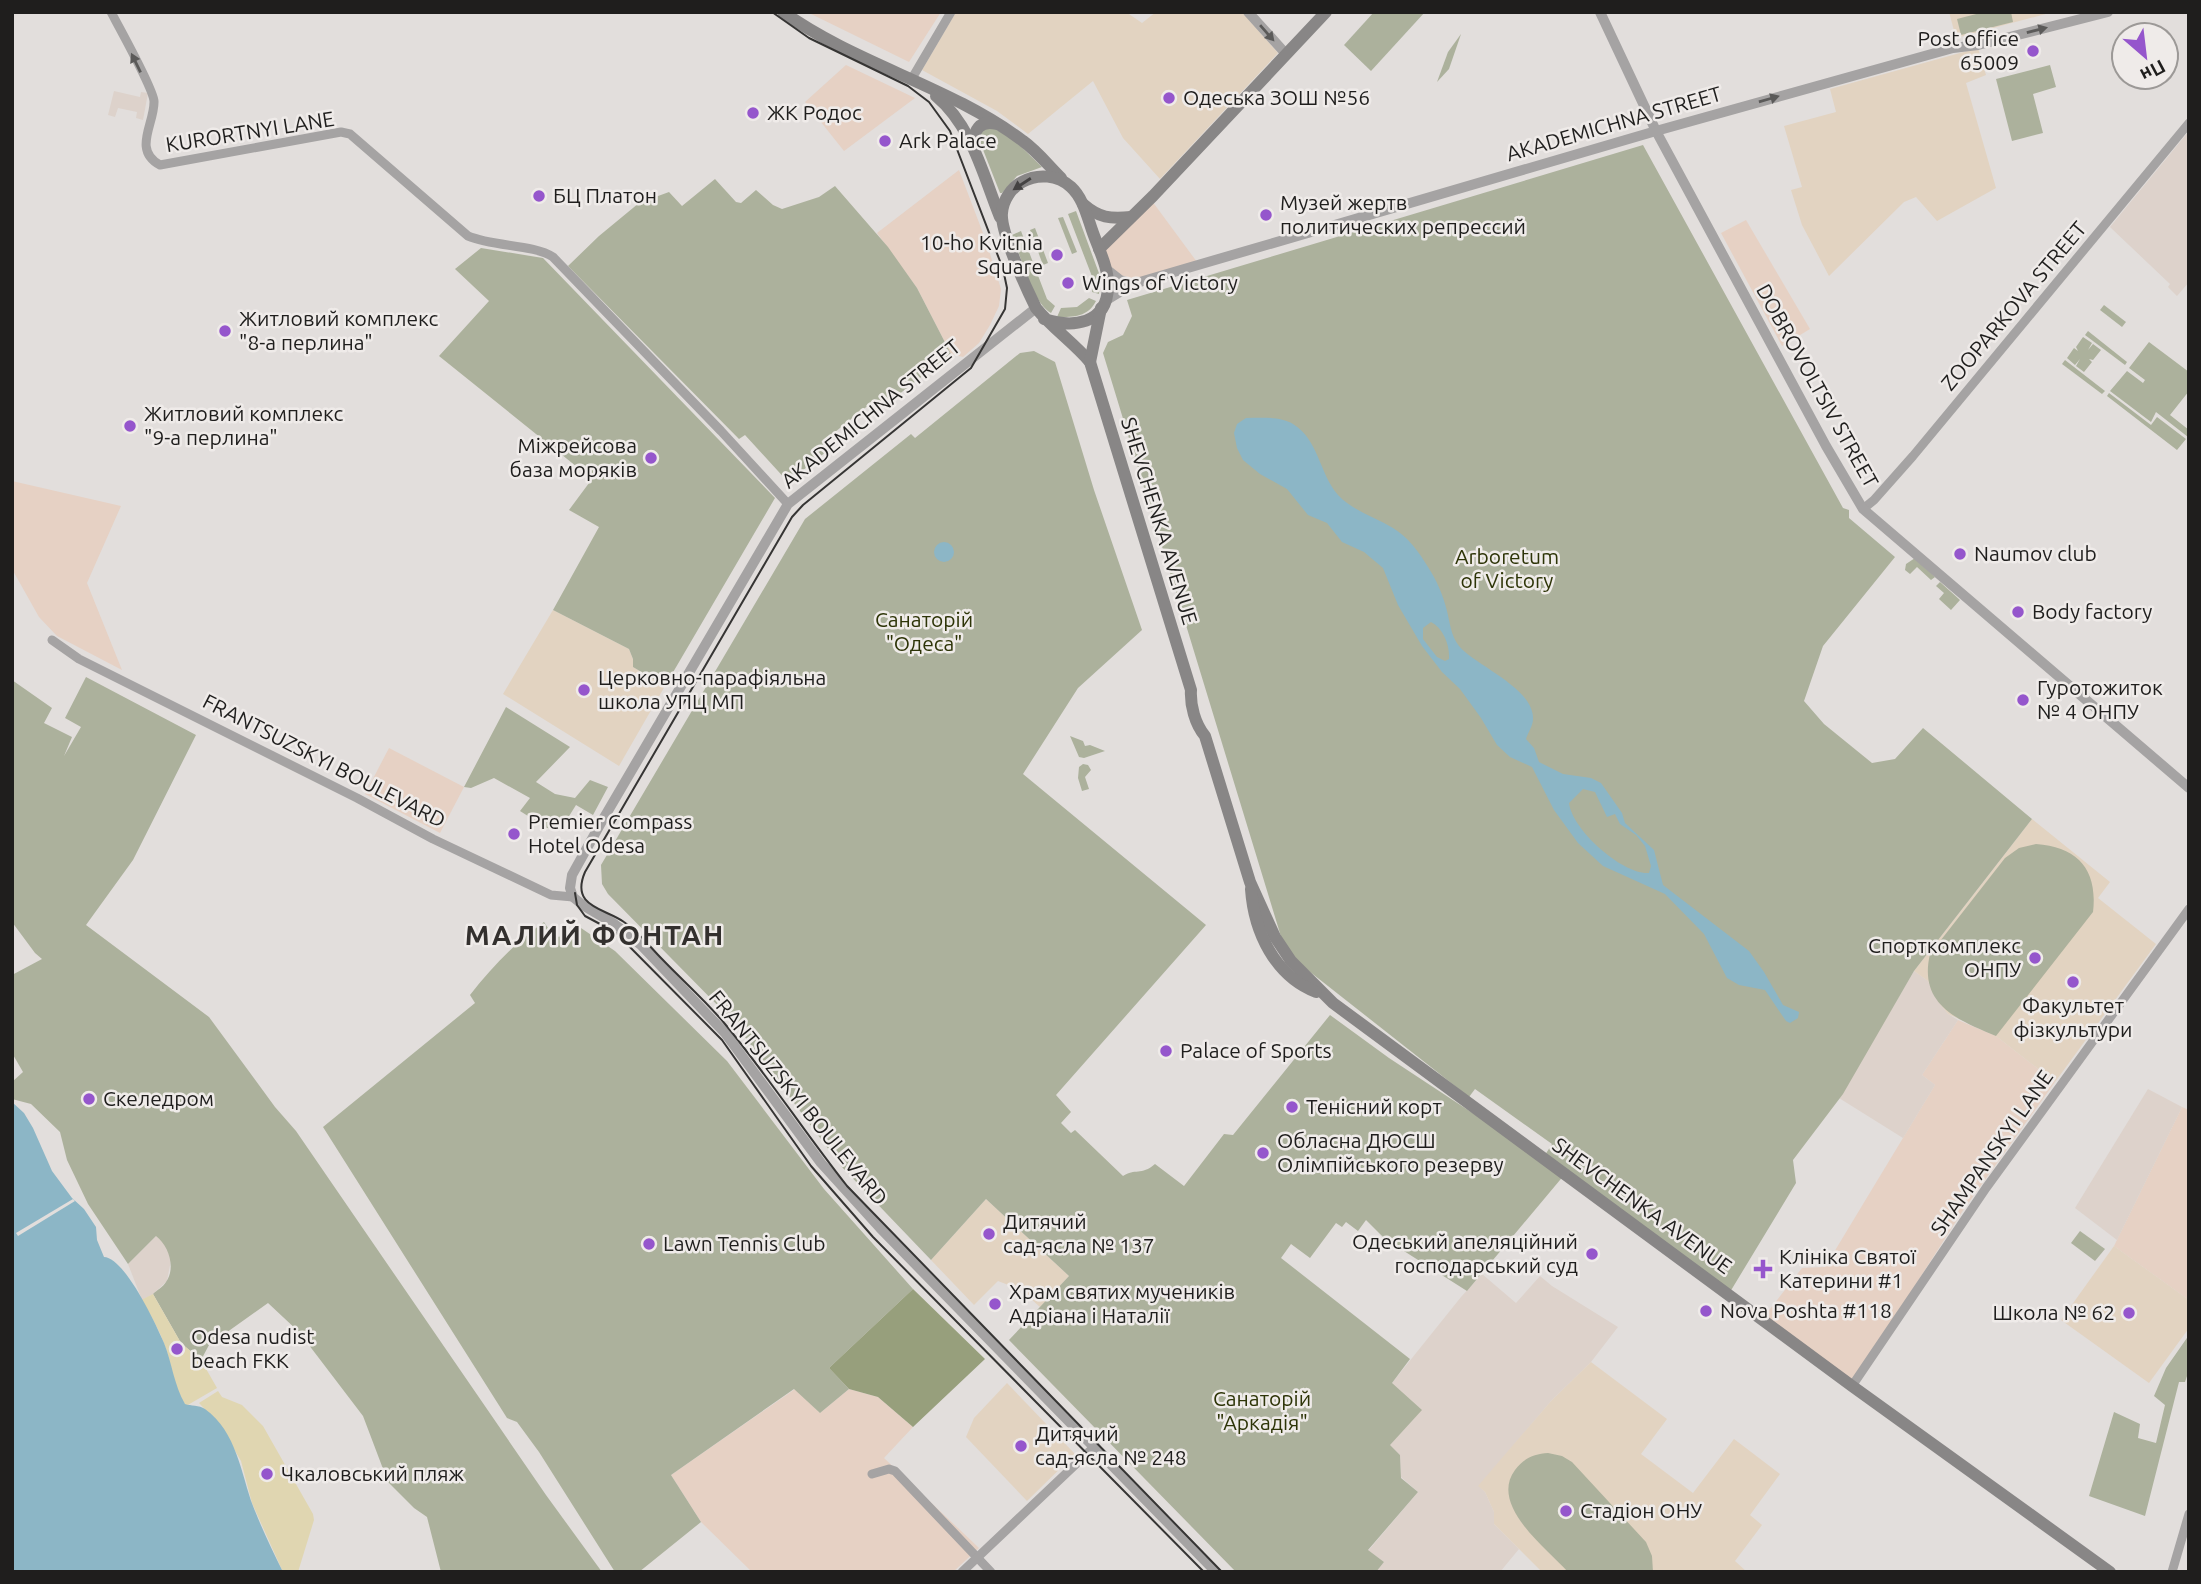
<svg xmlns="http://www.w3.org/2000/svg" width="2201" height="1584" viewBox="0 0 2201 1584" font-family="Ubuntu,sans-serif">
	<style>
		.commercial { fill: #e6d1c4 }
		.built { fill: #ddd2cb }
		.education { fill: #e2d3c1 }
		.green { fill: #acb19c }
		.forest { fill: #979f7c }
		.sand { fill: #e0d6b1 }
		.water { fill: #8cb6c6; fill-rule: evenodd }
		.pier { fill: #e2dedc }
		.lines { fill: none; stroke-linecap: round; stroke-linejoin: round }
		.minor { stroke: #a5a3a3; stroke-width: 9 }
		.tertiary { stroke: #a5a3a3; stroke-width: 10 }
		.secondary { stroke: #888686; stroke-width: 12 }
		.tram { stroke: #363534; stroke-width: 2 }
		.oneway { fill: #5b5a59 }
		.oneway2 { fill: #444242 }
		.poi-dot { fill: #9556cc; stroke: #efebe9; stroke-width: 2.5 }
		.labels { text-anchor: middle; stroke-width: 5; stroke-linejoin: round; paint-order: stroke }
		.poi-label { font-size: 21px; fill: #1f1e1d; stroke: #efebe9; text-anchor: start }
		.street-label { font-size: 21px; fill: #1f1e1d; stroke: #efebe9 }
		.park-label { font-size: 21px; fill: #2d3407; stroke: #efebe9 }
		.district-label { font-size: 28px; font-weight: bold; letter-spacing: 2px; fill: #33302e; stroke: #efebe9 }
	</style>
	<rect width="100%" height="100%" fill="#e2dedc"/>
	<g class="commercial">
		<path d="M807,12h134l-32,50z"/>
		<path d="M846,65l69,33 -71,53 -39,-49z"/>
		<path d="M959,170l27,71 15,48 -2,17 -9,19 -11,18 -16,14 -12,-3 -34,-66 -40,-55z"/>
		<path d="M1152,201l45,61 -53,17 -20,1 -14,-10 -7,-23z"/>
		<path d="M1746,220l64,109 -28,17 -61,-113z"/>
		<path d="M12,481l109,25 -34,77 35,87 -65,-34 -18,-19 -27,-48z"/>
		<path d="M389,748l75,39 -24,46 -75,-39z"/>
		<path d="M1958,1020l38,16 59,46 -93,130 -110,172 -89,-66 39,-50 23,-1 110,-182 -13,-10z"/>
		<path d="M2182,1107l7,3v190l-75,-54z"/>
		<path d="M795,1389l25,24 29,-24 29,8 35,30 -29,31 95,90 -26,24h-201l-51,-50 -30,-47z"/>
	</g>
	<g class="built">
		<path d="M114,91l26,6 1,-5 7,1 -5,27 -7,-2 1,-6 -19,-4 -3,9 -7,-2z"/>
		<path d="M2189,131v151l-12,14 -9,-9 2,-3 -60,-57z"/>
		<path d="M1914,971l14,10 9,19 11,14 10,6 -36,55 13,10 -32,53 -64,-40z"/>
		<path d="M2148,1089l34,18 -65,133 -42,-32z"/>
		<path d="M157,1235l8,7 6,18 -4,21 -14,13 -11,6 -14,-36z"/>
		<path d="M1482,1274l34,29 24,-27 12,10 66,41 -27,35 -40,39 -72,85 6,6 9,20v12l25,25 -19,23h-124l8,-10 -16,-11 50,-59 -17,-15 -1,-22 -11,-10 9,-10 -6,-52 69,-86z"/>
	</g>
	<g class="education">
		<path d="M956,12h170l16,11 14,-11h86l36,41 -118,126 -37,-41 -30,-57 -65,53 -31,-23 -75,-41z"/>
		<path d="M1949,12h104l-97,26z"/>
		<path d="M1978,48l8,27 -20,8 30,105 -59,33 -21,-24 -12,5 -75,74 -27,-51 -11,-35 11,-3 -18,-61 52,-14 -6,-23z"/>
		<path d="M553,610l76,39 4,10v8l32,19 -46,80 -116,-72z"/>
		<path d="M2032,819l78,63 -12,16 58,46 -101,138 -59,-46 -48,-22 -11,-14 -9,-19 -14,-10z"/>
		<path d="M986,1199l83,77 -29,31 -19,-17 -23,-9 -24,24 -43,-45z"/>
		<path d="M2114,1246l75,54v28l-40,55 -88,-63z"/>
		<path d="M1591,1362l76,57 -26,35 52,39 41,-54 46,35 -30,41 12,10 -27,36 12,11h-205l-48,-48v-12l-9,-20 -7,-6 73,-85z"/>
		<path d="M1007,1383l68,71 -48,47 -61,-64 8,-19z"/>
	</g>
	<g class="green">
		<path d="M1374,12h51l-54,59 -27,-26z"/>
		<path d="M1984,12h27l2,10 -52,13 -4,-16z"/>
		<path d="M1461,34l-12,35 -12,13 11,-30z"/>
		<path d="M2050,65l6,22 -23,7 10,39 -31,8 -16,-62z"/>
		<path d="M987,125l25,13 30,29 -25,9 -15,17h-2l-20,-51 -2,-7z"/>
		<path d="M1643,145l200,363 6,2v8l46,39 -72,89 -19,55 20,23 48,39 23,-4 28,-31 109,91 -118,152 -71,123 -50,66 3,23 -66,109 -185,-137 7,-11 -77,-55 -6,8 -183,-144 -183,-600 5,-11 15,-7 9,-19 -5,-16z"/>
		<path d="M715,179l21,23 5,1 15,-13 17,15 9,4 37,-12 16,-11 53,61 29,41 34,66 -75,58 -6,-8 -35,28 6,8 -53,42 -43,-47 -6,4 -171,-173 31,-30 40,-33 30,-11 13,14z"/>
		<path d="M1076,211l24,65 -1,18 -7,-2 1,-13 -25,-65z"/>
		<path d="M1063,217l14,35 -5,2 -14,-36z"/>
		<path d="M1035,228l13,35 -5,2 -13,-35z"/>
		<path d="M1021,231l26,68 8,7 -4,7c-19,-11 -30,-57 -39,-78z"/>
		<path d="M481,248l62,10 232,240 -110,188 -32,-19v-8l-4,-10 -76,-39 46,-83 -30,-17 23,-31 -153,-123 50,-55 -34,-32z"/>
		<path d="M1089,298l7,3c-8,16 -22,16 -39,16l4,-9 16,-1z"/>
		<path d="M2104,305l22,17 -4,5 -22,-17z"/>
		<path d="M2088,331l39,31 -2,3 -40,-30z"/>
		<path d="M2083,337l9,6 -4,7 5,-6 8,6 -8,10 -4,-1 3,3 -8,10 -8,-6 4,-7 -5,6 -8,-7 7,-10 4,3 -2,-4z"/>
		<path d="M2149,342l40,30v19l-19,24 19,15 -1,7 -32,-25 -5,10 -41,-31 17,-20 16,12 2,-3 -16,-12z"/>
		<path d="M1034,351l21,11 39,128 48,140 -64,58 -55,86 183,151 -150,170 15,17 -10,11 10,10 4,-3 48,46c12,-8 18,0 32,-12l29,22 40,-52 9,1 97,-120 59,43 176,116 -98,117 -82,-52 -19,-19 -8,11 -12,-9 -4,5 -6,-4 -26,35 -19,-14 -10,14 129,101 -18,24 30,27 -32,35 10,10 1,23 17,14 -50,58 16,12 -8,10h-140l-227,-232 60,-64 -83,-77 -55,61 -90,-94 -108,-145 -125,-127 -6,-10 -1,-19 204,-346 106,-85 4,4 105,-85z"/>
		<path d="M2065,360l40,31 -3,3 -40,-30z"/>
		<path d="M2109,393l42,32 6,-8 29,22 -9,11 -70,-54z"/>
		<path d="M1915,558l20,19 -4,3 -14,-13 -7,7 -5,-4 1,-6z"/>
		<path d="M1940,582l20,18 -9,10 -12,-11 5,-6 -8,-7z"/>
		<path d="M86,677l110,58 -63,125 -47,65 123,92 66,90 21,24 250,364 56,77h-161l-14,-55 -13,-9 -26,-26 -25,-66 -64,-84 -31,-29 -59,42 -8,15 -20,-17 -28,-49c4,-4 10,-7 13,-12 10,-14 3,-36 -10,-46l-28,28 -40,-60 -21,-44 -7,-28 -29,-28 -19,-5v-17l11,-10 -11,-19v-78l30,-16 -7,-6 -23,-31v-242l40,28 -8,15 28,14 -8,19 17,-29 -16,-9z"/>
		<path d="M506,707l64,40 -34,35 19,12 20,4 15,-18 18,7 -15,28 -17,-10 -15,24 -14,-1 -27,-17 10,-13 -36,-20 -23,10 -7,-1z"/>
		<path d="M1070,736l13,5 2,5 5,-1 15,6 -21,7 -5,-1z"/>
		<path d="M1083,764l5,1 3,5 -6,7 4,12 -7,2 -4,-13 1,-11z"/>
		<path d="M2036,844c42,3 62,26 57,68l-97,124c-38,-16 -78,-31 -66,-82l75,-96 14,-10z"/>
		<path d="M544,922l10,15 14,-1 10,-10 37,25 112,110 97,128 89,100 -84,79 20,21 -29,24 -26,-24 -123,86 30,47 -62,50h-24l-76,-120 -22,-30 -10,-4 -184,-291 152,-124 -5,-8c22,-28 45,-52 74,-73z"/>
		<path d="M2080,1231l25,18 -10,12 -24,-18z"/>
		<path d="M2189,1335v35l-4,12h-6l-34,134 -56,-20 25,-84 26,12 -2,14 18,5 9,-38 -11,-9 12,-28z"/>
		<path d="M1548,1453l14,3 10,6 74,80 6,14 1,16h-85c-22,-24 -79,-67 -53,-102 9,-12 19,-16 33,-17z"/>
	</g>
	<path class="forest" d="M913,1289l72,70 -72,68 -35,-30 -29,-8 -20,-21z"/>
	<g class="sand">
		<path d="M153,1294l28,49 20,17 16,28 -31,18c-11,-16 -14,-38 -20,-57 -6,-18 -15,-34 -25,-49z"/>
		<path d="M218,1391l4,6 20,8 21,21 50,88 1,6 -16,52h-15l-31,-69 -11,-42 -21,-36 -21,-22z"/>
	</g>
	<g class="water">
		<path d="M1246,418c15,0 34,-2 47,6 26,16 26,49 45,71 15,16 37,22 55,33 15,9 26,24 35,39 9,14 15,28 19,44 3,12 4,25 12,35 17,20 75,42 74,73 0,7 -5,13 -7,20l8,9 5,14 24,12 28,4 10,5 21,30 3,10 29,27 9,35 86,66 15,21 19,33 16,7 -1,6 -8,5 -4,-2 -21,-31 -26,-5 -12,-7 -23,-44 -39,-40 -62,-28 -25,-23 -24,-33 -22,-43 -22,-10 -13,-12 -16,-27 -21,-29 -18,-17 -20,-26 -24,-41 -15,-37 -19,-16 -22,-10 -15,-19 -19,-8 -21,-26 -27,-15 -17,-14 -6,-12 -3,-15 3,-9zM1431,622c12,6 19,23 18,37l-4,2 -8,-4 -14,-18v-11zM1583,789l12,3 12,25 8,-3 5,10 16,11 9,11 6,20 -2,7c-26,2 -77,-43 -80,-70z"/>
		<circle cx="944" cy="552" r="10"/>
		<path d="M12,1102l12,11 9,15 19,43 20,27 12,11 12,18 1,13 7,17c21,1 52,67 60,86 8,20 10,42 21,61 6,2 14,1 20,5 32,23 36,65 48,97 9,23 19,44 30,66h-271z"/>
	</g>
	<path class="pier" d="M73,1199l2,2 -57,35 -2,-3z"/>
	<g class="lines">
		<g class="minor">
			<path d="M111,12c8,15 42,76 43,89 1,22 -22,49 6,64l181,-33 9,2 118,102c26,11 65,8 85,21l168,174 67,73"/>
			<path d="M911,80l40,-68"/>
			<path d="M1863,509l11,-9 39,-44 276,-333"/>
			<path d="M52,640l27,19 278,139 76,41 118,56 22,2"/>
			<path d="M1852,1386l134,-198 203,-279"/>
			<path d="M872,1474l17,-5 6,2 96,101"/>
			<path d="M962,1572l132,-125"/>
			<path d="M2172,1572l17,-58"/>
		</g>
		<g class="tertiary">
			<path d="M1248,12l38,42"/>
			<path d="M1600,12l56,119 170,315 37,63 326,279"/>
			<path d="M1106,269l14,11 13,4"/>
			<path d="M1105,301l28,-17 523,-153 297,-83 25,-3 130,-33"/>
			<path d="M1036,308l-248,196 -186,317 -30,54 -2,13 3,9 11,9 29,17 28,22 84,88 96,130 59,65 336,344"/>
		</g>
		<g class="secondary">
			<path d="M783,12c74,53 167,74 240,129 14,10 25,24 38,37"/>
			<path d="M936,96c36,30 47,79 64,121"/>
			<path d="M972,146c2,-15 7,-27 25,-22"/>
			<path d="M1083,204c16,14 27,15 48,13"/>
			<path d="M1099,249l54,-53 173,-184"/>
			<path d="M1044,319c28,9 63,6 64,-32 1,-19 -10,-39 -16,-57 -5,-14 -9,-32 -21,-43 -13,-12 -33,-14 -49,-5 -11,6 -19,18 -20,31 -2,18 25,77 34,95 16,20 37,34 54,54l101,328c-1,15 4,34 14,46l45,146 25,55 16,24 42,42 519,383 258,186"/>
			<path d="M1090,362l11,-54"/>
			<path d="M1251,889c3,43 24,87 65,103"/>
		</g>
		<g class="tram">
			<path d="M772,12l37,26 99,48 21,16 21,29 53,138 4,19 -2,21 -34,59 -168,137 -11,12 -207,355c-15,35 19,36 39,50 15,10 26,25 38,37 21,22 44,42 63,65 43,52 80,109 122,162l375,386"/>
			<path d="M575,893l2,12 8,11 30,16 107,108 89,126 62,71 331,335"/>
		</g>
	</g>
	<defs><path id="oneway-solid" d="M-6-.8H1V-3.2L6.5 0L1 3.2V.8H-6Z" transform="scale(1.75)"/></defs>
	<g class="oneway">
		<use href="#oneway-solid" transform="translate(2037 30) rotate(-14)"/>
		<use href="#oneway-solid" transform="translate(1267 33) rotate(49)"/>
		<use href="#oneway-solid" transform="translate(136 63) rotate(-116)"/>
		<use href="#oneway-solid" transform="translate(1769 99) rotate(-16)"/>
	</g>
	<use class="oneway2" href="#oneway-solid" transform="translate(1022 184) rotate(147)"/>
	<g class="poi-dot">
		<circle cx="2033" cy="51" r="7"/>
		<circle cx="1169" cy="98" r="7"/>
		<circle cx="753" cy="113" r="7"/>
		<circle cx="885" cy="141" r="7"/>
		<circle cx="539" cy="196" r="7"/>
		<circle cx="1266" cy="215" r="7"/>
		<circle cx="1057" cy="255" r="7"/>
		<circle cx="1068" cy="283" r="7"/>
		<circle cx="225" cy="331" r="7"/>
		<circle cx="130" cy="426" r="7"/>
		<circle cx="651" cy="458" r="7"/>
		<circle cx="1960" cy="554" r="7"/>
		<circle cx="2018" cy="612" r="7"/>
		<circle cx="584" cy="690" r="7"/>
		<circle cx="2023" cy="700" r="7"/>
		<circle cx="514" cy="834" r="7"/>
		<circle cx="2035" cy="958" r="7"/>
		<circle cx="2073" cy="982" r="7"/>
		<circle cx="1166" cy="1051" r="7"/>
		<circle cx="89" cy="1099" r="7"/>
		<circle cx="1292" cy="1107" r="7"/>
		<circle cx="1263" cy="1153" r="7"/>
		<circle cx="989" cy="1234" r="7"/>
		<circle cx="649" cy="1244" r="7"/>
		<circle cx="1592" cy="1254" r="7"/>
		<path d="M1759.5 1258.5h7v7h7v7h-7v7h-7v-7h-7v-7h7z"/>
		<circle cx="995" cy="1304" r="7"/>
		<circle cx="1706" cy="1311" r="7"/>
		<circle cx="2129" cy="1313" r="7"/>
		<circle cx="177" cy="1349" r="7"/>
		<circle cx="1021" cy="1446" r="7"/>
		<circle cx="267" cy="1474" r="7"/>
		<circle cx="1566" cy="1511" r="7"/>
	</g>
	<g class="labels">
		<g class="poi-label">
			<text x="2019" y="46" text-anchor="end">Post office<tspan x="2019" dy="24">65009</tspan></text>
			<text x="1183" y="105">Одеська ЗОШ №56</text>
			<text x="767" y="120">ЖК Родос</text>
			<text x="899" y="148">Ark Palace</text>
			<text x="553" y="203">БЦ Платон</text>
			<text x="1280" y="210">Музей жертв<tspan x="1280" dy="24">политических репрессий</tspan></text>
			<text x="1043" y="250" text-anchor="end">10-ho Kvitnia<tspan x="1043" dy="24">Square</tspan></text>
			<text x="1082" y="290">Wings of Victory</text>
			<text x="239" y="326">Житловий комплекс<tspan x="239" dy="24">"8-а перлина"</tspan></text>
			<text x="144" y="421">Житловий комплекс<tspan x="144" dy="24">"9-а перлина"</tspan></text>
			<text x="637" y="453" text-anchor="end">Міжрейсова<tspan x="637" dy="24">база моряків</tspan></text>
			<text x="1974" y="561">Naumov club</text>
			<text x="2032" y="619">Body factory</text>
			<text x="598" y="685">Церковно-парафіяльна<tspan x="598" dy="24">школа УПЦ МП</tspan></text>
			<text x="2037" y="695">Гуротожиток<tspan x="2037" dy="24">№ 4 ОНПУ</tspan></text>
			<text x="528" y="829">Premier Compass<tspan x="528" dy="24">Hotel Odesa</tspan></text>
			<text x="2021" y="953" text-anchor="end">Спорткомплекс<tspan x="2021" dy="24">ОНПУ</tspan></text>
			<text x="2073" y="1013" text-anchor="middle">Факультет<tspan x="2073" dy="24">фізкультури</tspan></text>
			<text x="1180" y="1058">Palace of Sports</text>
			<text x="103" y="1106">Скеледром</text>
			<text x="1306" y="1114">Тенісний корт</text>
			<text x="1277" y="1148">Обласна ДЮСШ<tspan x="1277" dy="24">Олімпійського резерву</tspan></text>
			<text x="1003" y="1229">Дитячий<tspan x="1003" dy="24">сад-ясла № 137</tspan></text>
			<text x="1578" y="1249" text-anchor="end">Одеський апеляційний<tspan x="1578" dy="24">господарський суд</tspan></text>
			<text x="663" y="1251">Lawn Tennis Club</text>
			<text x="1779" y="1264">Клініка Святої<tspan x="1779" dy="24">Катерини #1</tspan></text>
			<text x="1009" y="1299">Храм святих мучеників<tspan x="1009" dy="24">Адріана і Наталії</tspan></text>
			<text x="1720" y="1318">Nova Poshta #118</text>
			<text x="2115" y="1320" text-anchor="end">Школа № 62</text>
			<text x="191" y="1344">Odesa nudist<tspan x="191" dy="24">beach FKK</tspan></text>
			<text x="1035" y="1441">Дитячий<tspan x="1035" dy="24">сад-ясла № 248</tspan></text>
			<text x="281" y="1481">Чкаловський пляж</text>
			<text x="1580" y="1518">Стадіон ОНУ</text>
		</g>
		<g class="street-label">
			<text transform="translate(1614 124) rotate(-16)" y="7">AKADEMICHNA STREET</text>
			<text transform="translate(250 132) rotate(-9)" y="7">KURORTNYI LANE</text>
			<text transform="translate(2014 306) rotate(-50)" y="7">ZOOPARKOVA STREET</text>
			<text transform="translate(1817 386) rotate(61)" y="7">DOBROVOLTSIV STREET</text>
			<text transform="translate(871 414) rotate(-39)" y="7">AKADEMICHNA STREET</text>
			<text transform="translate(1159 521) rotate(73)" y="7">SHEVCHENKA AVENUE</text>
			<text transform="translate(324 761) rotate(27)" y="7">FRANTSUZSKYI BOULEVARD</text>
			<text transform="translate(798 1098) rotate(51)" y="7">FRANTSUZSKYI BOULEVARD</text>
			<text transform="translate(1992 1153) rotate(-55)" y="7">SHAMPANSKYI LANE</text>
			<text transform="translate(1642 1206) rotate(36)" y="7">SHEVCHENKA AVENUE</text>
		</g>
		<g class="park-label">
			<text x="1507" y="564">Arboretum<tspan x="1507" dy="24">of Victory</tspan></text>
			<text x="924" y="627">Санаторій<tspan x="924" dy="24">"Одеса"</tspan></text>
			<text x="1262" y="1406">Санаторій<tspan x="1262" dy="24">"Аркадія"</tspan></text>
		</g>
		<g class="district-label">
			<text x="595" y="945">МАЛИЙ ФОНТАН</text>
		</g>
	</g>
	<rect width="2201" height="1584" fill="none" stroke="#1f1e1d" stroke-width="28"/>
	<g transform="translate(2145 56) rotate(152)"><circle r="33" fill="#efebe9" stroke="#9c9997" stroke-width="2"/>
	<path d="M0-5L12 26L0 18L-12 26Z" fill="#9556cc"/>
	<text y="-10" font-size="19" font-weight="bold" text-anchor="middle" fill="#1f1e1d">Пн</text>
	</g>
</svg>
